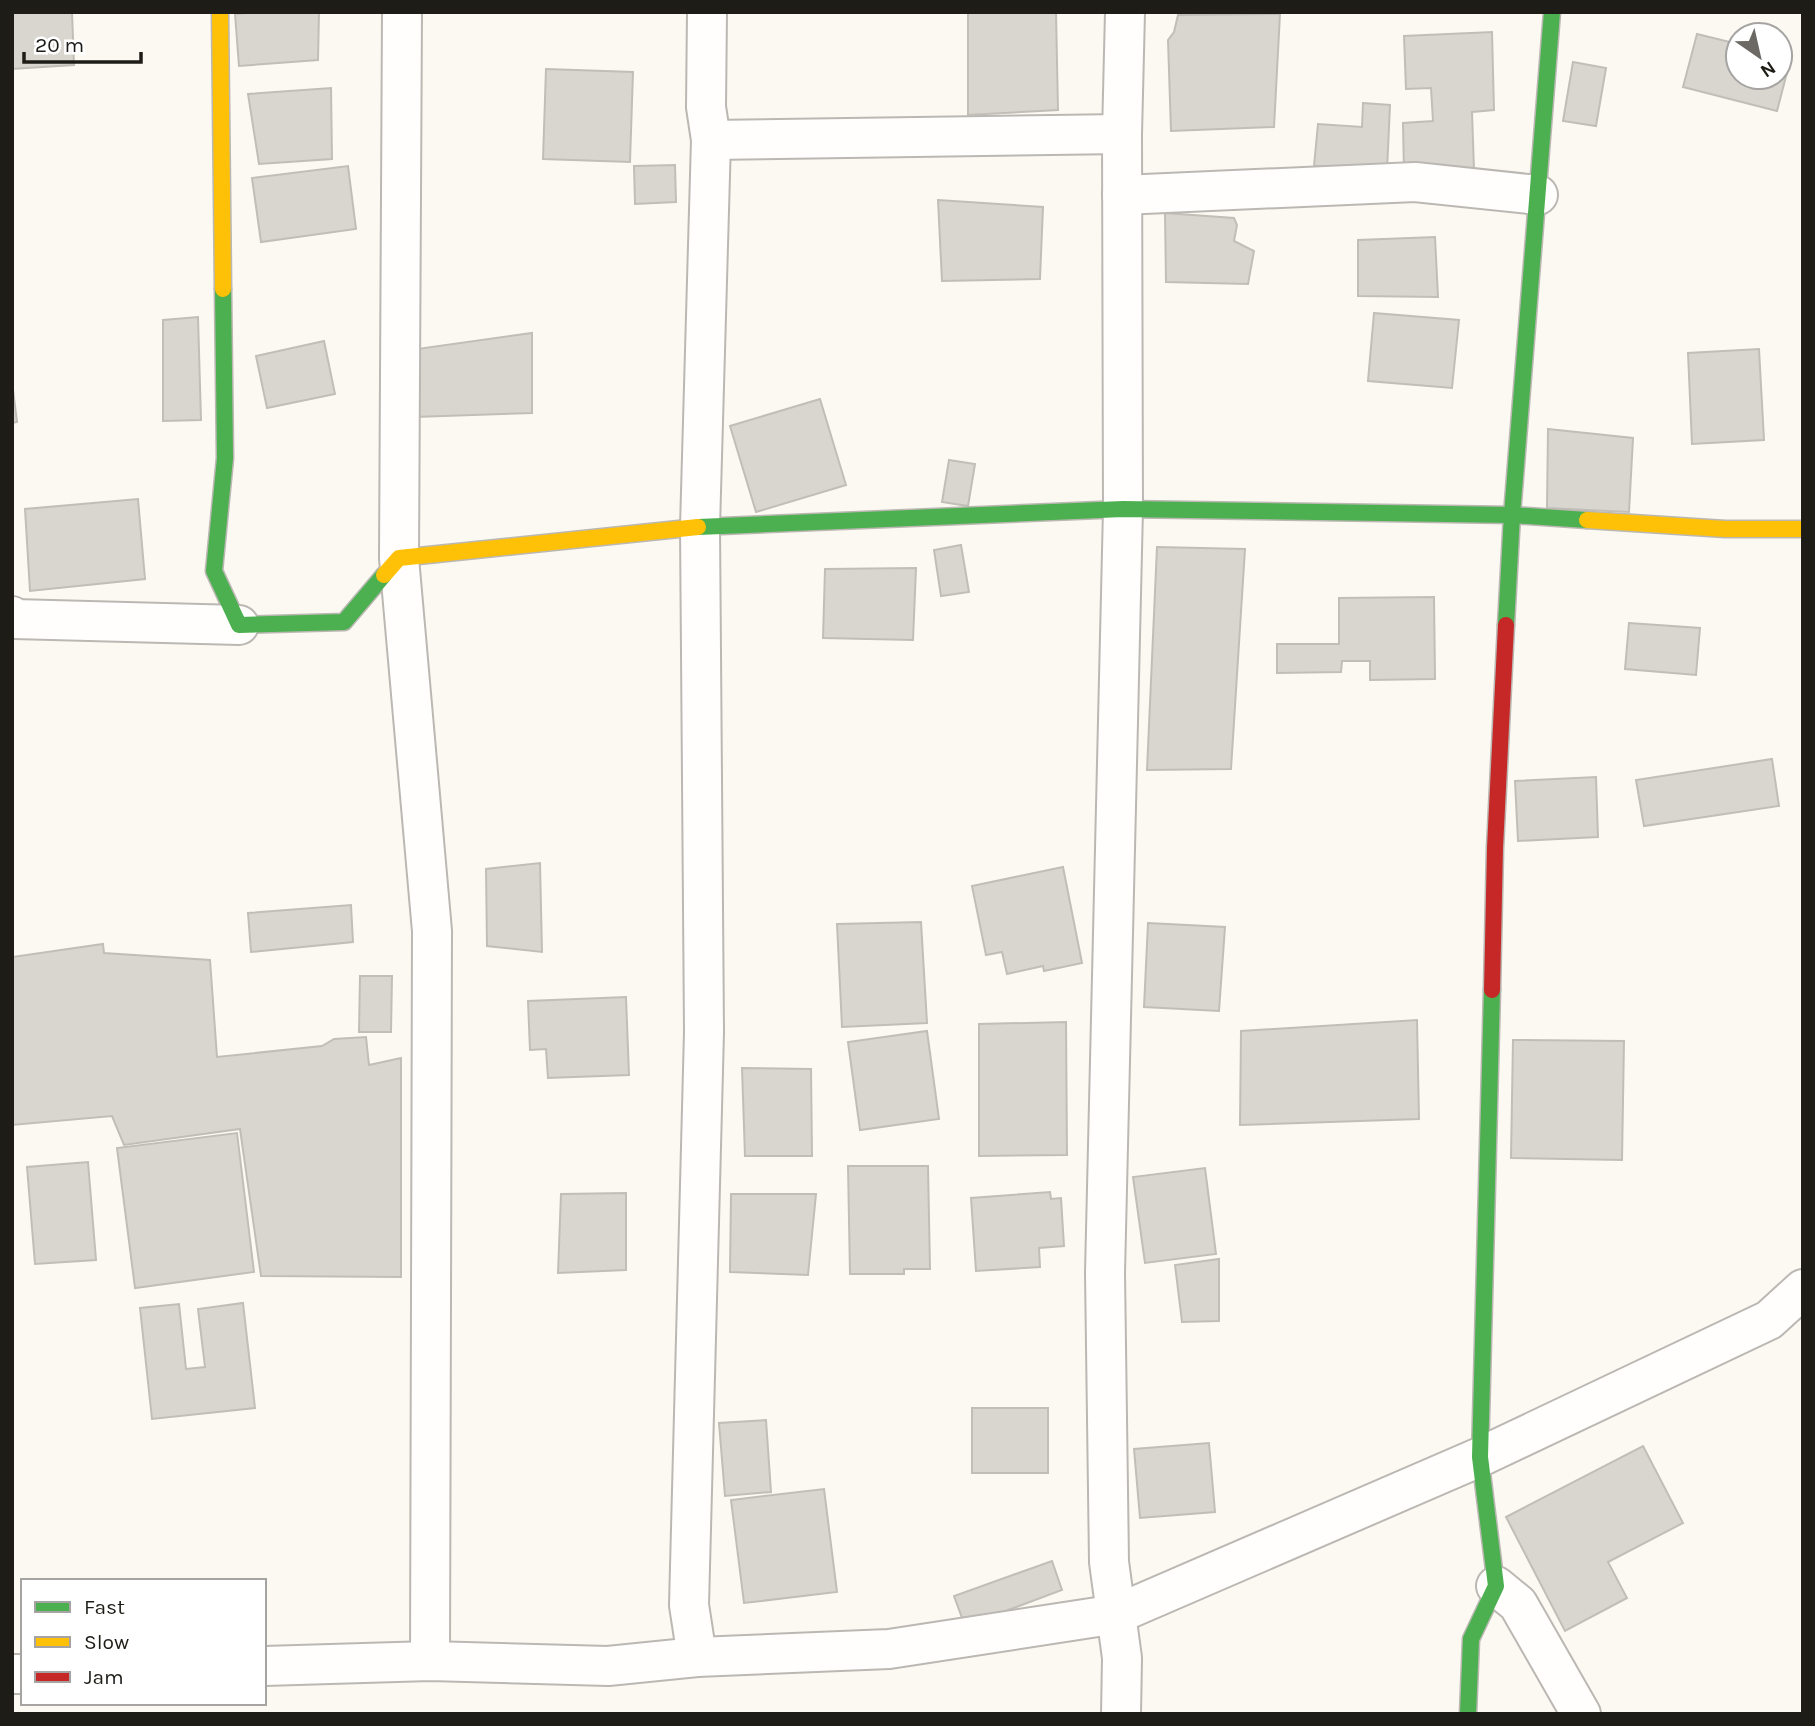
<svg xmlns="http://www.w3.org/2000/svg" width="1815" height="1726" viewBox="0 0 1815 1726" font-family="Karla,sans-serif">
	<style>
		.building { fill: #d9d6d0; stroke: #c1beb8; stroke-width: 2 }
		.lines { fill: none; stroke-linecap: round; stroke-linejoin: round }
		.street-casing { stroke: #bbb8b3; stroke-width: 42 }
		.fast-casing { stroke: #bbb8b3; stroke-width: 19 }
		.slow-casing { stroke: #bbb8b3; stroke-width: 19 }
		.jam-casing { stroke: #bbb8b3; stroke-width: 19 }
		.street { stroke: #fffefd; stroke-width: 38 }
		.fast { stroke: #4caf50; stroke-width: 16 }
		.slow { stroke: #ffc107; stroke-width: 16 }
		.jam { stroke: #c62828; stroke-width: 16 }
	</style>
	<rect width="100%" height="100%" fill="#fcf9f2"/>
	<g class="building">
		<path d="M12,12h60l2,53 -62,4z"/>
		<path d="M258,12h61l-1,48 -79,6 -4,-52z"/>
		<path d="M968,12h88l2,98 -90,5z"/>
		<path d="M1280,14l-6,113 -103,4 -3,-91 6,-8 4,-17z"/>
		<path d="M1492,32l2,78 -22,2 2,58 -70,3 -1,-50 30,-2 -2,-33 -25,1 -2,-53z"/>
		<path d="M1697,34l41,10v33h42v-23l11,3 -14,54 -94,-24z"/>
		<path d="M1573,62l33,6 -10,58 -33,-5z"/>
		<path d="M546,69l87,3 -3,90 -87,-3z"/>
		<path d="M331,88l1,71 -73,5 -11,-70z"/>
		<path d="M1363,103l27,2 -3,66 -73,-5 4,-42 44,3z"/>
		<path d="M675,165l1,37 -41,2 -1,-38z"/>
		<path d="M348,166l8,63 -95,13 -9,-64z"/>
		<path d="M938,200l105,7 -3,72 -98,2z"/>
		<path d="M1165,213l69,5 3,7 -3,16 20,10 -6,33 -82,-2z"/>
		<path d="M1435,237l3,60 -80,-1v-56z"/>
		<path d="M1374,313l85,7 -7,68 -84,-7z"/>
		<path d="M198,317l3,103 -38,1v-101z"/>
		<path d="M532,333v80l-117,4 -5,-67z"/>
		<path d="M324,341l11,53 -68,14 -11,-52z"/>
		<path d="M1759,349l5,91 -72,4 -4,-91z"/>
		<path d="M12,381l5,41 -5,1z"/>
		<path d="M820,399l26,86 -90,27 -26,-86z"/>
		<path d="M1548,429l85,9 -4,74 -82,-4z"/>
		<path d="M949,460l26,4 -7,42 -26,-4z"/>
		<path d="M138,499l7,80 -115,12 -5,-82z"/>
		<path d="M961,545l8,47 -28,4 -7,-46z"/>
		<path d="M1157,547l88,2 -14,220 -84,1z"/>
		<path d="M916,568l-3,72 -90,-2 2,-69z"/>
		<path d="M1434,597l1,82 -65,1v-19h-28l-1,11 -64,1v-29h62v-46z"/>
		<path d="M1629,623l71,5 -4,47 -71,-6z"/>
		<path d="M1772,759l7,47 -135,20 -8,-46z"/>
		<path d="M1596,777l2,60 -80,4 -3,-60z"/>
		<path d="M540,863l2,89 -55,-6 -1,-77z"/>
		<path d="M1063,867l19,96 -38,8 -1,-5 -36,8 -5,-22 -16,3 -14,-69z"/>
		<path d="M351,905l2,37 -102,10 -3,-39z"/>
		<path d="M921,922l6,101 -85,4 -5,-103z"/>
		<path d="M1148,923l77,4 -6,84 -75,-4z"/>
		<path d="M103,944l1,9 106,7 7,97 105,-11 12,-7 32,-2 3,28 32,-7v219l-140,-1 -21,-147 -116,16 -12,-29 -100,9v-168z"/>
		<path d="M360,976h32l-1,56h-32z"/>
		<path d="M626,997l3,78 -81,3 -2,-29 -16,1 -2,-49z"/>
		<path d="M1417,1020l2,99 -179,6 1,-94z"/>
		<path d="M1066,1022l1,133 -88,1v-132z"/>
		<path d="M927,1031l12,88 -79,11 -12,-88z"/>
		<path d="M1513,1040l111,1 -2,119 -111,-2z"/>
		<path d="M742,1068l69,1 1,87h-67z"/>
		<path d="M237,1133l17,139 -119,16 -18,-140z"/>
		<path d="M88,1162l8,98 -61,4 -8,-97z"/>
		<path d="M848,1166h80l2,103h-26v5h-54z"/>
		<path d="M1205,1168l11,86 -71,9 -12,-86z"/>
		<path d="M1050,1192l1,7 10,-1 3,48 -25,2 1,19 -64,4 -5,-73z"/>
		<path d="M626,1193v77l-68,3 3,-79z"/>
		<path d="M731,1194h85l-8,81 -78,-3z"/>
		<path d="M1219,1259v62l-37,1 -7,-57z"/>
		<path d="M243,1303l12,105 -103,11 -12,-111 39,-4 7,65 19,-2 -7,-58z"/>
		<rect x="972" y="1408" width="76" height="65"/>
		<path d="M766,1420l5,72 -46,4 -6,-73z"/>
		<path d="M1209,1443l6,69 -75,6 -6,-69z"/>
		<path d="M1643,1446l40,77 -75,39 19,36 -62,33 -59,-114z"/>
		<path d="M824,1489l13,103 -93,11 -13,-103z"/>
		<path d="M1052,1561l10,29 -97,36 -11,-30z"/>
	</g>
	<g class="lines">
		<g class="street-casing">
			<g id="street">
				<path d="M402,12l-3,546 33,373 -2,730"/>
				<path d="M711,140l411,-6"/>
				<path d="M1122,195l293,-13 123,13"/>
				<path d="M12,616l2,3 225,6"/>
				<path d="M1496,1586l22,18 63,110"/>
				<path d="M697,1657l-8,-52 15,-573 -4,-505 11,-387 -5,-33 1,-95"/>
				<path d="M264,1666l166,-5 178,5 89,-9 192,-8 228,-35 363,-157 289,-137 34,-31"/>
				<path d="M12,1674h11"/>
				<path d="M1121,1714l1,-56 -13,-96 -4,-289 18,-764 -1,-375 3,-122"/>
			</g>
		</g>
		<g class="fast-casing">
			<g id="fast">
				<path d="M223,289l2,169 -11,113 25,54 105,-3 40,-47"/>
				<path d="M698,527l425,-18 389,6 75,5"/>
				<path d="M1506,625l6,-110 40,-503"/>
				<path d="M1468,1714l3,-75 25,-53 -16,-129 12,-467"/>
			</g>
		</g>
		<g class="slow-casing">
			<g id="slow">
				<path d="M220,12l3,277"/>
				<path d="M1587,520l138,9h78"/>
				<path d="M384,575l15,-17 299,-31"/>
			</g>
		</g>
		<g class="jam-casing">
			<path id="jam" d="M1492,990l3,-142 11,-223"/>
		</g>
		<use href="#street" class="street"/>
		<use href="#fast" class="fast"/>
		<use href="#slow" class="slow"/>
		<use href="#jam" class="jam"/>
	</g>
	<rect width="1815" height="1726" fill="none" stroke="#1e1c17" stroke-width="28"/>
	<rect x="21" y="1579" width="245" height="126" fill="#ffffff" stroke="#a5a4a2" stroke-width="2"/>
	<rect x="35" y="1602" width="35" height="10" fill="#4caf50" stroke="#a5a4a2" stroke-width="2"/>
	<text x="84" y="1614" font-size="21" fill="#1e1c17">Fast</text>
	<rect x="35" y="1637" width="35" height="10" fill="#ffc107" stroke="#a5a4a2" stroke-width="2"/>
	<text x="84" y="1649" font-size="21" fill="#1e1c17">Slow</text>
	<rect x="35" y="1672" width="35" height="10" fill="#c62828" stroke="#a5a4a2" stroke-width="2"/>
	<text x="84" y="1684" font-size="21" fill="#1e1c17">Jam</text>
	<g transform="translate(1759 56) rotate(146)"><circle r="33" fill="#ffffff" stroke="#a5a4a2" stroke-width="2"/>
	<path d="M0-5L12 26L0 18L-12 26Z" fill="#6c6964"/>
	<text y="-10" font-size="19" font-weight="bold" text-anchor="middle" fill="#1e1c17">N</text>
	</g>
	<path d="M24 52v10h117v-10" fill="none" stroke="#1e1c17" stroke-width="3.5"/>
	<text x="35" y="52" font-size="21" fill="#1e1c17" stroke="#ffffff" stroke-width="5" paint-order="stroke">20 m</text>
</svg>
